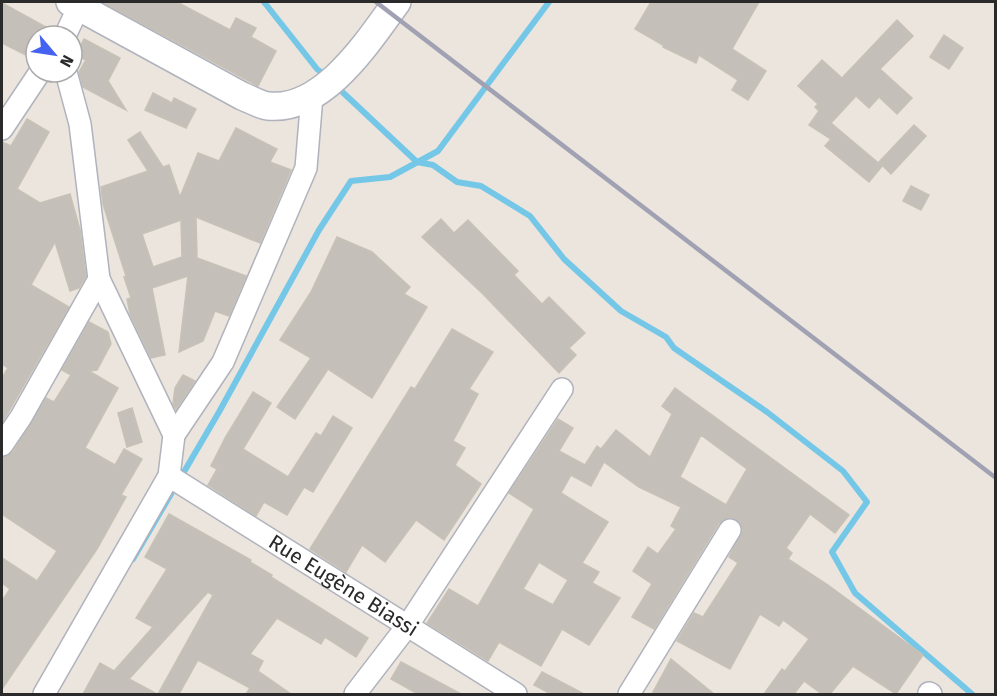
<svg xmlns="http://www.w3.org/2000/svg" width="997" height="696" viewBox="0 0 997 696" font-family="'Fira Sans',sans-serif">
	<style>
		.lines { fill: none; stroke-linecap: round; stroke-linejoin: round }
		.stream { stroke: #75c7e8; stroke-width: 6 }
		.building { fill: #c4bfb8; stroke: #c7c1b6; stroke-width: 1.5; fill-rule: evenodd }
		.minor-casing { stroke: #b0b3bd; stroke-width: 24 }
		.tertiary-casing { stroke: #b0b3bd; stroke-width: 30 }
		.minor { stroke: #fff; stroke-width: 21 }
		.tertiary { stroke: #fff; stroke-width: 27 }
		.rail { stroke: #a0a2b3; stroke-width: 4.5 }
		.labels { text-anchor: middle; stroke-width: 4.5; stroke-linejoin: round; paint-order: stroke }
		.street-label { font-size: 21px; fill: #2a2a2a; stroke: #fff }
	</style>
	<rect width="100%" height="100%" fill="#ebe5dd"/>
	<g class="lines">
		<g class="stream">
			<path d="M264,2l53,67 10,8"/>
			<path d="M336,86l81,76 16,3 24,17 24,4 49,30 34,43 57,52 45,26 8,11 93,64 76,59 24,31 -35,50 23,41 117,101"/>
			<path d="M133,559l86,-147 100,-182 32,-49 39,-4 48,-26 111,-149"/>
		</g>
	</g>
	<g class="building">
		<path d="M102,2h75l53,28 6,-12 20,10 -5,9 25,14 -18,35z"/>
		<path d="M651,2h108l-27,47 34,22 -18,29 -16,-10 6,-10 -39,-25 -3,8 -33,-16v-2l-28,-16z"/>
		<path d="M2,3l51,28 -1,5h-16v24l-34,-17z"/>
		<path d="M897,20l16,16 -33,33 32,29 -15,16 -18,-17 -10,11 -13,-12 -25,27 51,43 -13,16 -44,-36 6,-7 -22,-14 10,-14 -4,-4 3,-3 -20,-18 24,-26 20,18z"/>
		<path d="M944,35l19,13 -14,21 -19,-12z"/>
		<path d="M84,39l36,19 -12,23 18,29 -43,-23 -4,-15 7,-12 -10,-5z"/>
		<path d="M153,93l19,10 2,-5 22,11 -10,19 -41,-18z"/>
		<path d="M27,119l22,13 -32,57 23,14 30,-9 10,36 6,46 -7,12 -9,3 -15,-49 -24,43 38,22 -67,116v-45l6,-10 -6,-4v-222l9,4z"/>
		<path d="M914,125l12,11 -35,38 -12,-12z"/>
		<path d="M236,128l41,21 -7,13 21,8 -31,73 -64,-26 1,41 49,18 -17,40 -14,-5 -12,30 -24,11 9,-76 -36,12 13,67 -14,3 -21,-44 -3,-15 4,-1 -7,-21 2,-1 -23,-72 -2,-17 47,-16 -20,-31 12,-8 23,35 6,-2 11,32 18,-44 21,8zM181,220l1,37 -29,10 -11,-33z"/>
		<path d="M911,186l18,9 -8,15 -18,-9z"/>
		<path d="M441,219l13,14 14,-13 50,51 -4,4 28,29 7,-7 36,36 -16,15 7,7 -17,18 -76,-79 -61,-57z"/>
		<path d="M337,237l35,15 38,35 -6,7 23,13 -55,91 -44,-29 -33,50 -18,-12 34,-49 -31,-18 31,-48z"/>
		<path d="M89,322l19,10 3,12 -14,26 -8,1 29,17 -33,60 30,17 9,-16 18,10 -21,36 5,2 -29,52 -95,140v-88l8,-12 -8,-6v-25l35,23 20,-30 -55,-37v-56l11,-6 33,-54 8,4 17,-27 -9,-5z"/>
		<path d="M452,329l41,23 -24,37 9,5 -25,47 12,7 -10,17 26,19 -37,56 -28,-20 -31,42 -23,-17 -16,27 -36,-23 101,-162 4,2z"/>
		<path d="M183,375l12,6 -19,28 -3,-5 2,-16z"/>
		<path d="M675,388l174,127 -14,18 -25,-19 -24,34 6,5 -4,6 40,26 95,70 -27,39 -43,-28 -23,28h-8l-18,-13 -10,13h-30l18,-25 3,2 24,-32 -26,-19 -4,6 -19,-12 -30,55 -53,-28 17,-28 9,4 35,-54 -9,-6 14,-27 -6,-10 -6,-3 -12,6 -65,106 -22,-12 20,-33 -19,-13 15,-24 10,7 18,-25 -5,-3 10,-19 -42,-20 -35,-25 -13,24 -20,-11 -10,18 47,29 -26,41 17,9 -7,11 28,15 -31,47 -27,-16 -21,37 -42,-24 -11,19 -61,-38 22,-34 29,17 56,-97 -25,-16 49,-74 15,9 -14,23 26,14 12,-19 4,3 15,-19 34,27 22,-43 -10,-8zM701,435l46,34 -21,36 -46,-28zM539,562l29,18 -15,25 -30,-16z"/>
		<path d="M253,392l18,11 -28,46 45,28 28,-44 5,3 12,-20 19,12 -39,64 -9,-5 -17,28 -23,-13 -8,14 -48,-31 9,-16 -6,-3 14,-28z"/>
		<path d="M132,408l10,34 -15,5 -9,-34z"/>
		<path d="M169,514l82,46 -1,2 22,13 -1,2 97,61 -12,19 -31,-20 -4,7 -44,-26 -27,36 13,7 -5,10 33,23h-45l4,-6 -52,-28 -19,34h-21l55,-99 -5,-3 -79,87 28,15h-74l17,-31 14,8 39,-44 -17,-9 31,-49 -22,-12z"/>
		<path d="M671,659l43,35h-62z"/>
		<path d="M401,662l60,32h-43l-27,-15z"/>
		<path d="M542,672l42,22h-33l-17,-9z"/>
	</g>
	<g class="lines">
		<g class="minor-casing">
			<g id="minor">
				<path d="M65,36l14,-30"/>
				<path d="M2,129l38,-57"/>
				<path d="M174,435l49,-73 83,-194 6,-72"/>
				<path d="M2,445l19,-28 78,-138"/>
				<path id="s1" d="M169,476l347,218"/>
				<path d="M929,693l2,1"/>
				<path d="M44,694l125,-218 5,-41 -75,-156 -19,-155 -14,-52"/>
				<path d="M355,694l53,-69 154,-236"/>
				<path d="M629,694l101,-164"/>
			</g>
		</g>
		<g class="tertiary-casing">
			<path id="tertiary" d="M70,2l172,94c8,3 18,9 26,10 56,6 101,-66 129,-104"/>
		</g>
		<use href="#minor" class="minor"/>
		<use href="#tertiary" class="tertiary"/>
		<path class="rail" d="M376,2l620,476"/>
	</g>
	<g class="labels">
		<g class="street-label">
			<text dy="7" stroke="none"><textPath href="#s1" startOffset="206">Rue Eugène Biassi</textPath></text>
		</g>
	</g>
	<rect width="997" height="696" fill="none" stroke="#2a2a2a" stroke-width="6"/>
	<g transform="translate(54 54) rotate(119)"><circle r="28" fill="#ffffff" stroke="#aaaaaa" stroke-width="1.5"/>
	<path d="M0-4.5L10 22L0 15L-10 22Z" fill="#4562f0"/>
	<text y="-9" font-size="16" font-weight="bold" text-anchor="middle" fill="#2a2a2a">N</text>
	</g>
</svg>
